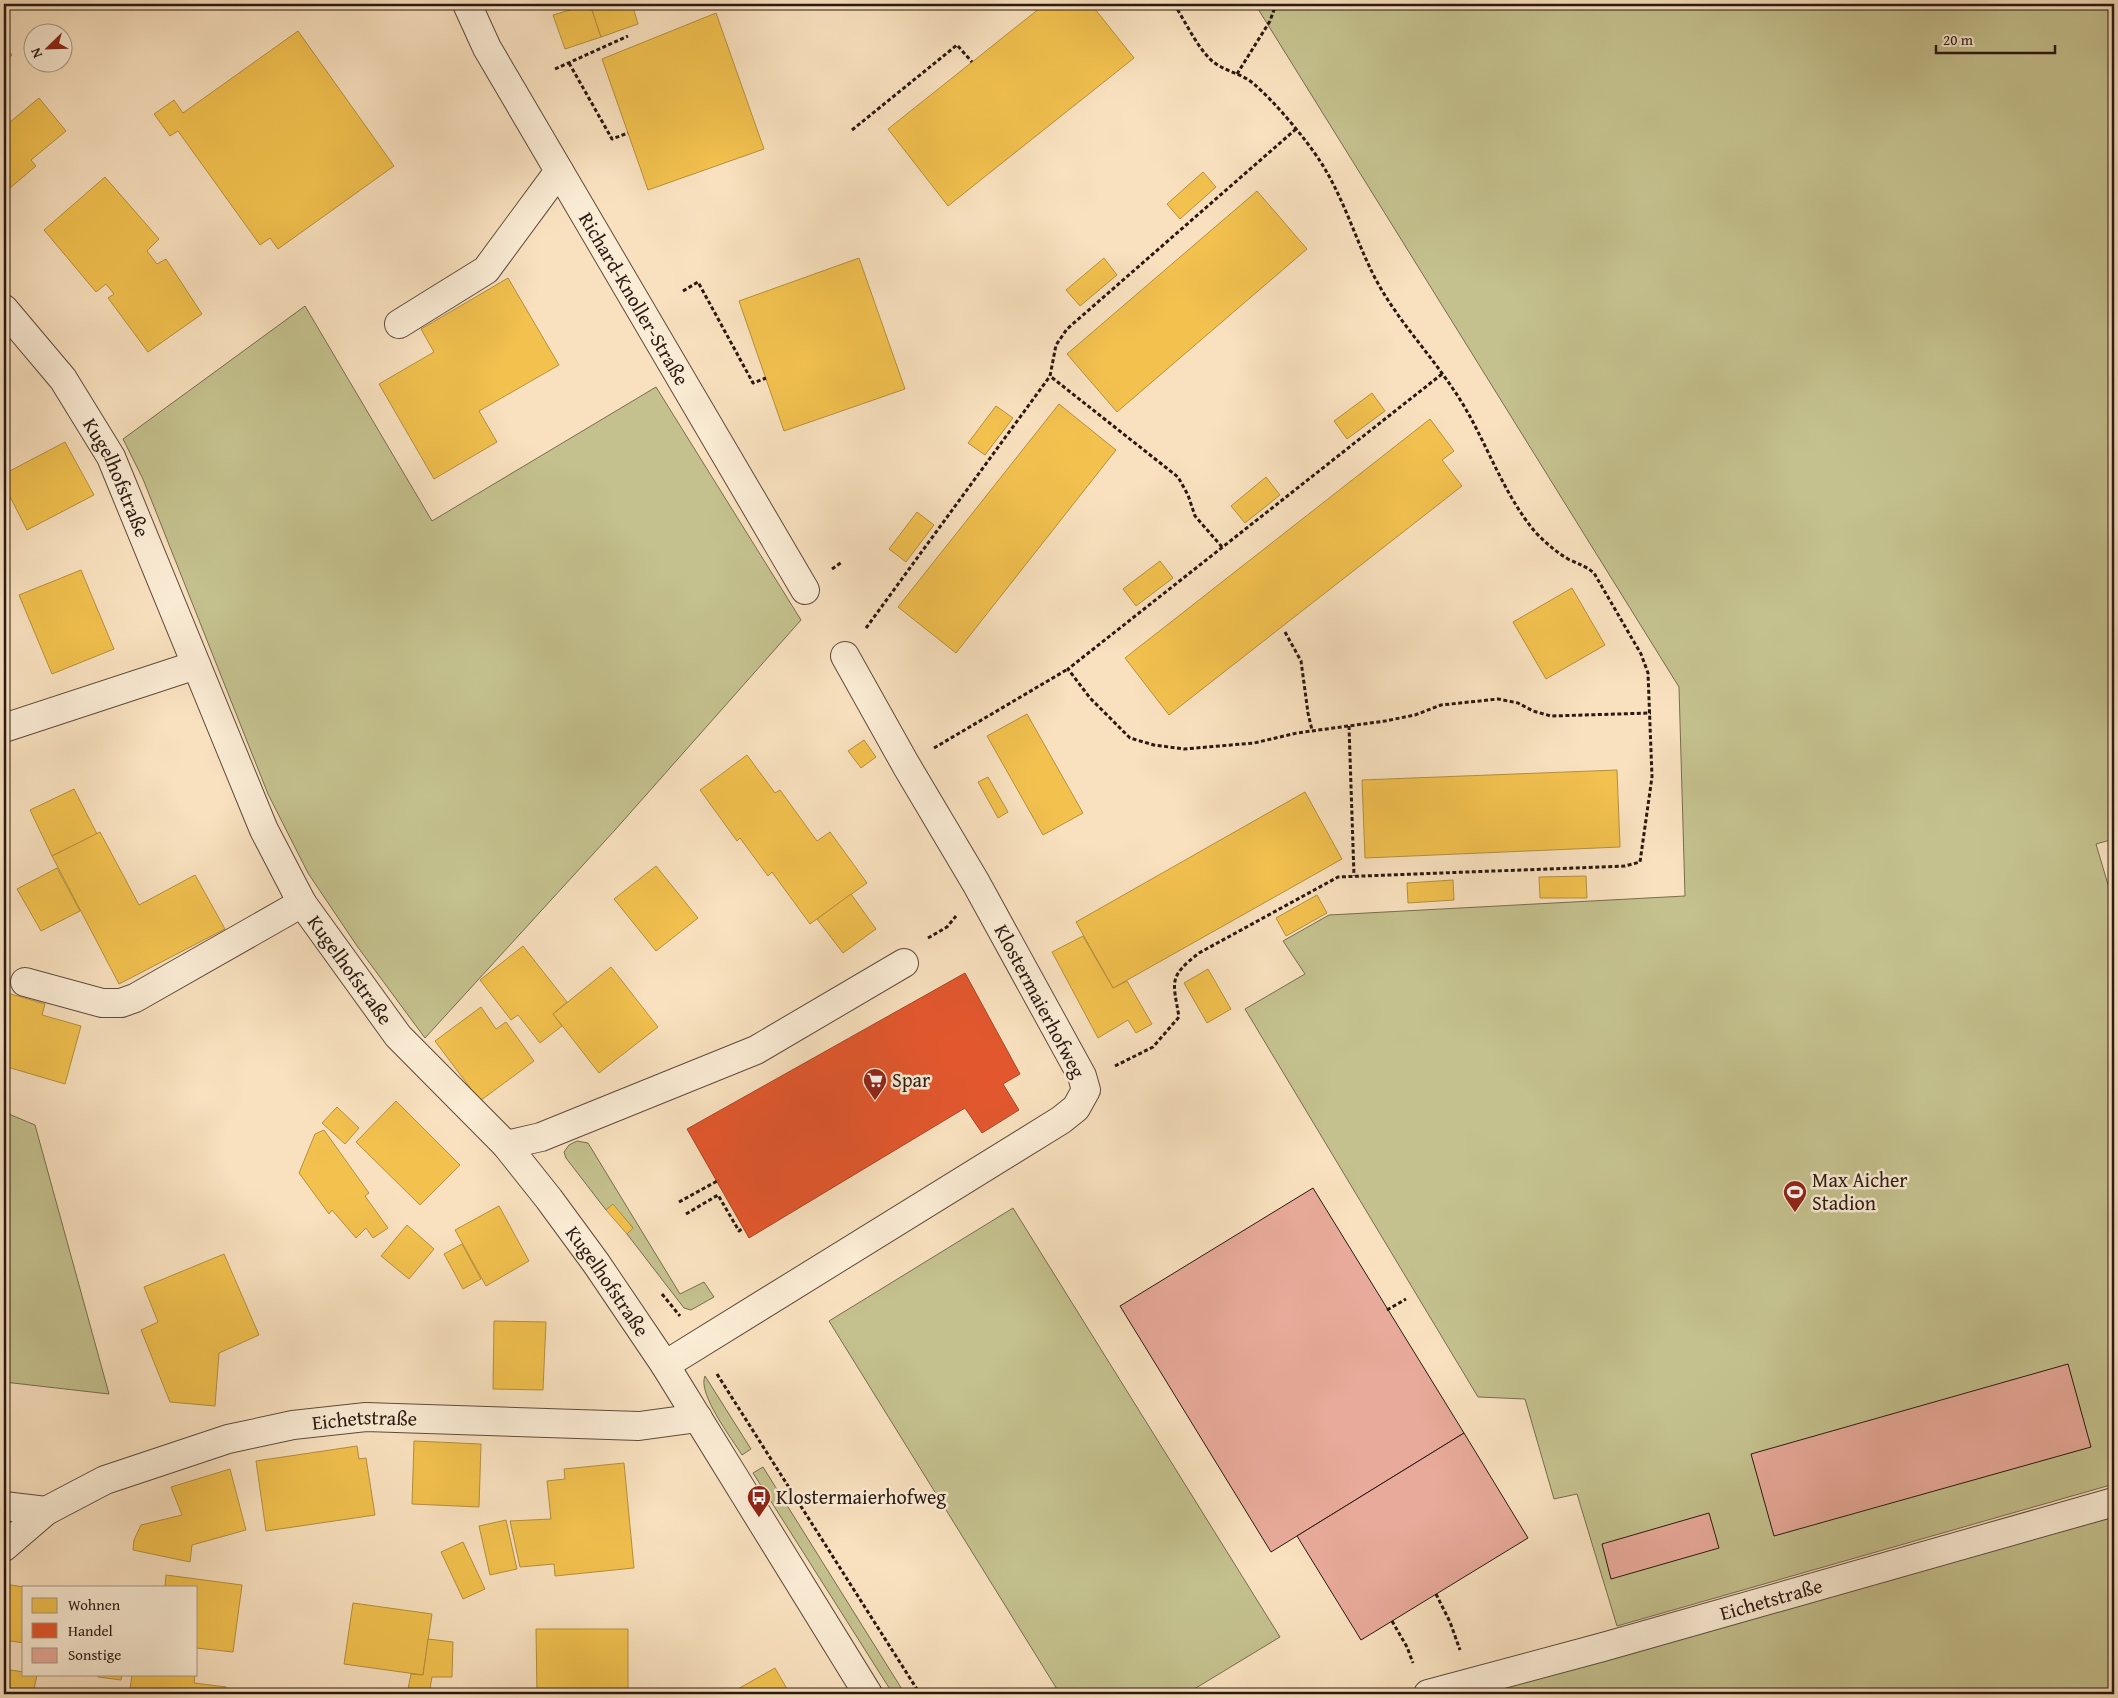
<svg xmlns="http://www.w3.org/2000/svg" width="2118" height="1698" viewBox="0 0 2118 1698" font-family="'Gentium Book Plus',serif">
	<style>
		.green { fill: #c4c18e; stroke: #776d50 }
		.homes { fill: #f2c14e; stroke: #b68f3c }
		.shops { fill: #e4572e; stroke: #ac4426 }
		.building { fill: #e8aa9a; stroke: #2a1912 }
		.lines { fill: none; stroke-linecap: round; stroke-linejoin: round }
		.minor-casing { stroke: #5e4b3d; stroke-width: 30 }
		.path { stroke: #2a1912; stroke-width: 3; stroke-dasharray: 4 2.5; stroke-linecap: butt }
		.minor { stroke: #fbecd5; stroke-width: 28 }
		.labels { text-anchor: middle; stroke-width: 5; stroke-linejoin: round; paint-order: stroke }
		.street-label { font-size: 20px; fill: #2a1912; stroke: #fbecd5 }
		.poi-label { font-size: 20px; fill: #2a1912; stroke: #fbecd5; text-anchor: start }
	</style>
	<rect width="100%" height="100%" fill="#f9e1bf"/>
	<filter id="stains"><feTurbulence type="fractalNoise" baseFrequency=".004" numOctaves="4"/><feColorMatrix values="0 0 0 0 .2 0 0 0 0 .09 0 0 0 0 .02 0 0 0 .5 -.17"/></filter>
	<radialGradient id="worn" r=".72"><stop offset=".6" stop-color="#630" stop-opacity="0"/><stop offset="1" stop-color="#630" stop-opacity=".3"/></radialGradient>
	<g class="green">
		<path d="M1255,4h859v835l-18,5 18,61v579l-497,142 -40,-132 -23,5 -29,-100 -47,-2 -233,-388 60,-35 -22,-33 46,-26 356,-19 -6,-209z"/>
		<path d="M305,306l127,215 224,-134 145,233 -186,210 -190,208 -68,-92 -49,-73 -40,-79 -125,-315 -20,-40z"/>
		<path d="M4,1112l31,13 74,269 -105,-12z"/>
		<path d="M577,1141l11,2 92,151 24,-12 10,15 -23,13 -7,-2 -57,-74 6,-6 -20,-23 -7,5 -40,-52 -2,-6 5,-7z"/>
		<path d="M1013,1208l267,429 -94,57h-126l-231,-373z"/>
		<path d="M705,1376l46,73 -9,6c-10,-16 -45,-62 -37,-79z"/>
		<path d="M763,1467l142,227h-12l-140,-221z"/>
		<path d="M2114,1512v182h-644z"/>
	</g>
	<g class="homes">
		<path d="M590,4l11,33 -36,12 -12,-34z"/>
		<path d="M590,4h42l6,20 -37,13z"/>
		<path d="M1045,4h46l43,54 -186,148 -60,-77z"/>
		<path d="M716,13l48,136 -116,41 -46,-131z"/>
		<path d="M298,31l96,135 -116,83 -8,-11 -10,7 -82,-114 -8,5 -16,-22 20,-14 9,13z"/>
		<path d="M4,45l8,10 -8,6z"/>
		<path d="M39,98l27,33 -35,29 5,6 -32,27v-66z"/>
		<path d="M1203,172l13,15 -36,32 -13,-15z"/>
		<path d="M105,177l54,62 -12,12 10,13 9,-5 36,55 -54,38 -40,-54 6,-4 -8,-10 -10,8 -52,-62z"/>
		<path d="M1257,191l50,58 -190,163 -50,-58z"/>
		<path d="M859,258l46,131 -121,42 -45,-130z"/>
		<path d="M1104,258l13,17 -37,31 -14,-16z"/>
		<path d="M508,278l51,87 -80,46 18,31 -63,37 -55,-95 55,-32 -13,-23z"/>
		<path d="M1372,393l13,18 -38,28 -13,-18z"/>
		<path d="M1059,404l57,46 -160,203 -58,-46z"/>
		<path d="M996,406l17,12 -28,37 -17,-12z"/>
		<path d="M1430,419l24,32 -12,9 20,26 -293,229 -44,-57z"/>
		<path d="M65,442l29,53 -67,35 -23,-45v-11z"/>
		<path d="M1266,477l14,18 -35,28 -14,-17z"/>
		<path d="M917,512l17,13 -28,37 -17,-13z"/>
		<path d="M1160,561l13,17 -37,28 -13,-17z"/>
		<path d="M81,570l33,79 -62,25 -33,-79z"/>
		<path d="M1572,588l33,57 -59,34 -33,-57z"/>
		<path d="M1027,714l56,99 -40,22 -56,-99z"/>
		<path d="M864,740l12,17 -15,11 -13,-17z"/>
		<path d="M747,755l28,38 5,-3 37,51 13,-9 37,51 -57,41 -38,-52 -4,4 -28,-38 -3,3 -37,-51z"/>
		<path d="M1617,770l3,77 -255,11 -3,-78z"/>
		<path d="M988,777l20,35 -10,6 -20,-36z"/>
		<path d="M74,789l23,45 -45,22 -22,-46z"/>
		<path d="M1305,792l37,67 -229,129 -37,-66z"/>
		<path d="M100,832l39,73 56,-30 30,54 -106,55 -67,-128z"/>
		<path d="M656,866l42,52 -42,33 -42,-52z"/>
		<path d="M57,868l23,43 -39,20 -24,-42z"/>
		<path d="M1586,876l1,22h-47l-1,-21z"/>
		<path d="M1453,880l1,20 -46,3 -1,-20z"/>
		<path d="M851,894l25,35 -33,24 -26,-34z"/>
		<path d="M1317,895l10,18 -41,23 -10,-18z"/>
		<path d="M1083,936l30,52 14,-7 25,43 -16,9 -8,-13 -30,18 -46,-86z"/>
		<path d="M523,946l44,56 -14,12 9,12 -22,17 -22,-28 -7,5 -31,-40z"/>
		<path d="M611,967l47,60 -59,46 -46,-59z"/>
		<path d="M1208,969l23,40 -24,14 -23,-40z"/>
		<path d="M4,992l41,12 -3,11 39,11 -16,58 -61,-18z"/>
		<path d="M481,1007l15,22 10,-7 28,39 -54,40 -45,-60z"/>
		<path d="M396,1101l64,64 -40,40 -64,-63z"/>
		<path d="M337,1107l22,21 -14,16 -23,-21z"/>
		<path d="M324,1130l45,63 -4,3 23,32 -15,10 -7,-10 -10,10 -24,-28 -3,4 -30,-41 16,-39z"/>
		<path d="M613,1204l20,24 -6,6 -21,-24z"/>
		<path d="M499,1206l30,55 -43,25 -31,-56z"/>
		<path d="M407,1225l27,24 -25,30 -28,-23z"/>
		<path d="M462,1244l19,35 -18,10 -19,-35z"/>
		<path d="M224,1254l35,81 -40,18 -4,53 -45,-4 -29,-72 17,-8 -14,-35z"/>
		<path d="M494,1321l52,1 -3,68 -50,-1z"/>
		<path d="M414,1441l67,3 -2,63 -67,-3z"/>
		<path d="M357,1446l2,13 7,-1 9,57 -109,16 -10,-70z"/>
		<path d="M624,1463l10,105 -79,8 -1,-12 -34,3 -10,-46 41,-2 -4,-38 18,-2 -1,-10z"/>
		<path d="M230,1469l16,61 -54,15 -2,17 -57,-12 1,-10 7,-15 41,-10 -11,-28z"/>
		<path d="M506,1520l11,49 -27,6 -11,-49z"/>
		<path d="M463,1542l22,47 -22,10 -22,-47z"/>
		<path d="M166,1575l76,10 -9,67 -37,-4v-61h-31z"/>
		<path d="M4,1584l20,3v56l-20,-3z"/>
		<path d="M353,1603l79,11 -9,61 -79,-11z"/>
		<path d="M536,1629h92v65h-91z"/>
		<path d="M428,1639l25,3 -1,35h-20l-3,17h-22l4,-20 12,1z"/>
		<path d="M775,1668l15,26h-61z"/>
		<path d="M4,1669l20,3v2l13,1 -4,19h-29z"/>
		<path d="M98,1674h24l-1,6 -23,-3z"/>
		<path d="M132,1674h63l-1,9 32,4 -1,7h-68l-27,-4z"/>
	</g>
	<path class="shops" d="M965,973l55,101 -17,10 16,26 -37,23 -17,-25 -216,130 -62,-109z"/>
	<g class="building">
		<path d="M1313,1188l151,245 -193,119 -151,-246z"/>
		<path d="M2068,1364l23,83 -317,89 -23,-82z"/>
		<path d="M1464,1433l64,105 -167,102 -64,-104z"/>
		<path d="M1709,1513l10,35 -108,31 -9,-35z"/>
	</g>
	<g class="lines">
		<g class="minor-casing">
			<g id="minor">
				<path id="s1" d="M467,4l20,44 318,542"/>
				<path id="s2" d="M4,309l59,70 48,78 153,373 38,73 96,133 108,109 43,54 47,64 69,102 203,329"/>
				<path d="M399,324l87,-54 73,-99"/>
				<path d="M4,728l192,-63"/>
				<path d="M25,982l77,21h19l14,-5 167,-95"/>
				<path d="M506,1145l35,-8 215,-87 148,-87"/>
				<path d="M665,1365l396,-245 15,-12 10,-18 -4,-14 -106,-193 -70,-118 -61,-109"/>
				<path d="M4,1506l42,5"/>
				<path id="s3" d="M4,1547l42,-36 59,-31 123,-41 65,-14 73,-8 273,9 59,-8"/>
				<path id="s4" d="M1428,1694l175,-47 511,-145"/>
			</g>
		</g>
		<g class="path">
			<path d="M569,63l43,76 16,-6"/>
			<path d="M555,69l73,-33"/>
			<path d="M1237,74l33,-53 6,-17"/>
			<path d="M852,130l105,-85 15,17"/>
			<path d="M683,291l15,-9 55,101 13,-5"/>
			<path d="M1442,374l-374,295 22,29 40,40 24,7 30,4 70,-6 43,-10 88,-12 30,-6 26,-10 57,-6 20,4 15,8 18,5 100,-3"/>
			<path d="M1222,547l-27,-31 -7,-21 -10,-18 -128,-101 6,-31 11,-16 229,-200"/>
			<path d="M832,569l10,-7"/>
			<path d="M866,628l184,-252"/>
			<path d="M1285,632l16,29 7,52 4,17"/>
			<path d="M1349,726l5,150"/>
			<path d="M934,748l134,-79"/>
			<path d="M928,938l19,-11 9,-11"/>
			<path d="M1115,1066l38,-19 26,-30c-6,-36 -11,-40 20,-64l139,-76 287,-11 15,-4 12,-85 -4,-104 -7,-19 -47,-81c-8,-7 -16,-9 -26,-14 -12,-7 -22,-16 -32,-26 -37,-44 -52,-101 -85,-147 -25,-37 -55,-68 -76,-108 -20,-39 -31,-80 -55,-117 -15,-23 -45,-59 -66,-77 -14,-12 -33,-13 -45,-26 -14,-15 -24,-37 -35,-54"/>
			<path d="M679,1202l40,-22"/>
			<path d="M686,1214l32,-19 21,36 4,-3"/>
			<path d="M662,1294l18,22"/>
			<path d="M1387,1310l19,-11"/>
			<path d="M717,1374l203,320"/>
			<path d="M1436,1594l14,28 10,28"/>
			<path d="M1392,1621l15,26 6,16"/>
		</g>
		<use href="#minor" class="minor"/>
	</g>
	<defs>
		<g id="supermarket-pin" transform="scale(1.25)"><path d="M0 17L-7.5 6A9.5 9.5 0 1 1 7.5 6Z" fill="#8f2418" stroke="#fbecd5"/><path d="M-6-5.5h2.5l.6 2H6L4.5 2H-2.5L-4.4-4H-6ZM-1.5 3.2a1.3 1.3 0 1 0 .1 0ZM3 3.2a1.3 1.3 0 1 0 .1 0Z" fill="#fff"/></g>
		<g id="stadium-pin" transform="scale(1.25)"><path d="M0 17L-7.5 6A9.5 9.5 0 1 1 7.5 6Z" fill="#8f2418" stroke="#fbecd5"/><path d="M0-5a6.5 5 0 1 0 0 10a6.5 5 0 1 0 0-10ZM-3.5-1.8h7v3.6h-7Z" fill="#fff"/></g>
		<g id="bus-pin" transform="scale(1.25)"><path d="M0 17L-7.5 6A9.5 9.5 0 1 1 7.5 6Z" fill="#8f2418" stroke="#fbecd5"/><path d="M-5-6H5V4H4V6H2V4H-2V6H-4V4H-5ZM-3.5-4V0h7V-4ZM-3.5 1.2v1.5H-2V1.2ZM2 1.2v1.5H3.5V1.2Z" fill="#fff"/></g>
	</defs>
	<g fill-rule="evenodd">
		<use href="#supermarket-pin" x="875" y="1080"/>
		<use href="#stadium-pin" x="1795" y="1192"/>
		<use href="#bus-pin" x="759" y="1497"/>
	</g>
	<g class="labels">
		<g class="street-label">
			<text dy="7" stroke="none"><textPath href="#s1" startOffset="339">Richard-Knoller-Straße</textPath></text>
			<text dy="7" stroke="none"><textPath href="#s2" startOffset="204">Kugelhofstraße</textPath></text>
			<text dy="7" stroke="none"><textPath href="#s2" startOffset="751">Kugelhofstraße</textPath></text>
			<text transform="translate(1040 1001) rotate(62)" y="7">Klostermaierhofweg</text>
			<text dy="7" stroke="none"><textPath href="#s2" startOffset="1156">Kugelhofstraße</textPath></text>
			<text dy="7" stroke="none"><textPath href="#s3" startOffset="390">Eichetstraße</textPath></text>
			<text dy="7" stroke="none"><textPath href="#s4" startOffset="356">Eichetstraße</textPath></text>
		</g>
		<g class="poi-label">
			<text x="892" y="1087">Spar</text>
			<text x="1812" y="1187">Max Aicher<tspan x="1812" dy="23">Stadion</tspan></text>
			<text x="776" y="1504">Klostermaierhofweg</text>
		</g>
	</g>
	<rect width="2118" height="1698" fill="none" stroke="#f9e1bf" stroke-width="20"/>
	<rect x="5" y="5" width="2108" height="1688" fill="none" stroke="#2a1912" stroke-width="2.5"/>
	<rect x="10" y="10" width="2098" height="1678" fill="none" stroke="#2a1912"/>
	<rect x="22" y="1586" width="175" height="90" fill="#fbecd5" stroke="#a79887"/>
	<rect x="32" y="1598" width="25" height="15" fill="#f2c14e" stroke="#a79887"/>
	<text x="68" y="1610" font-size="15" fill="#2a1912">Wohnen</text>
	<rect x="32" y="1623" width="25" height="15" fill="#e4572e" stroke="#a79887"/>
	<text x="68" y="1636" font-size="15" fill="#2a1912">Handel</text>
	<rect x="32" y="1648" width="25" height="15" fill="#e8aa9a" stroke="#a79887"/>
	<text x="68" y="1660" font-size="15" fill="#2a1912">Sonstige</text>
	<g transform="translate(48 48) rotate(247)"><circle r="24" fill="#fbecd5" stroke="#a79887"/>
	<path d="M0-4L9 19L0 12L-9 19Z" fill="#8f2418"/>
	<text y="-8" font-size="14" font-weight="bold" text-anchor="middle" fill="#2a1912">N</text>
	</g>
	<path d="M1936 45v8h119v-8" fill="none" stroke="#2a1912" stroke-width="2.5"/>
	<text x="1943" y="45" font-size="15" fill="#2a1912" stroke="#fbecd5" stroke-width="4" paint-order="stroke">20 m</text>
	<rect width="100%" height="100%" filter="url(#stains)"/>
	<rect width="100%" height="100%" fill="url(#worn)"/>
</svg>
